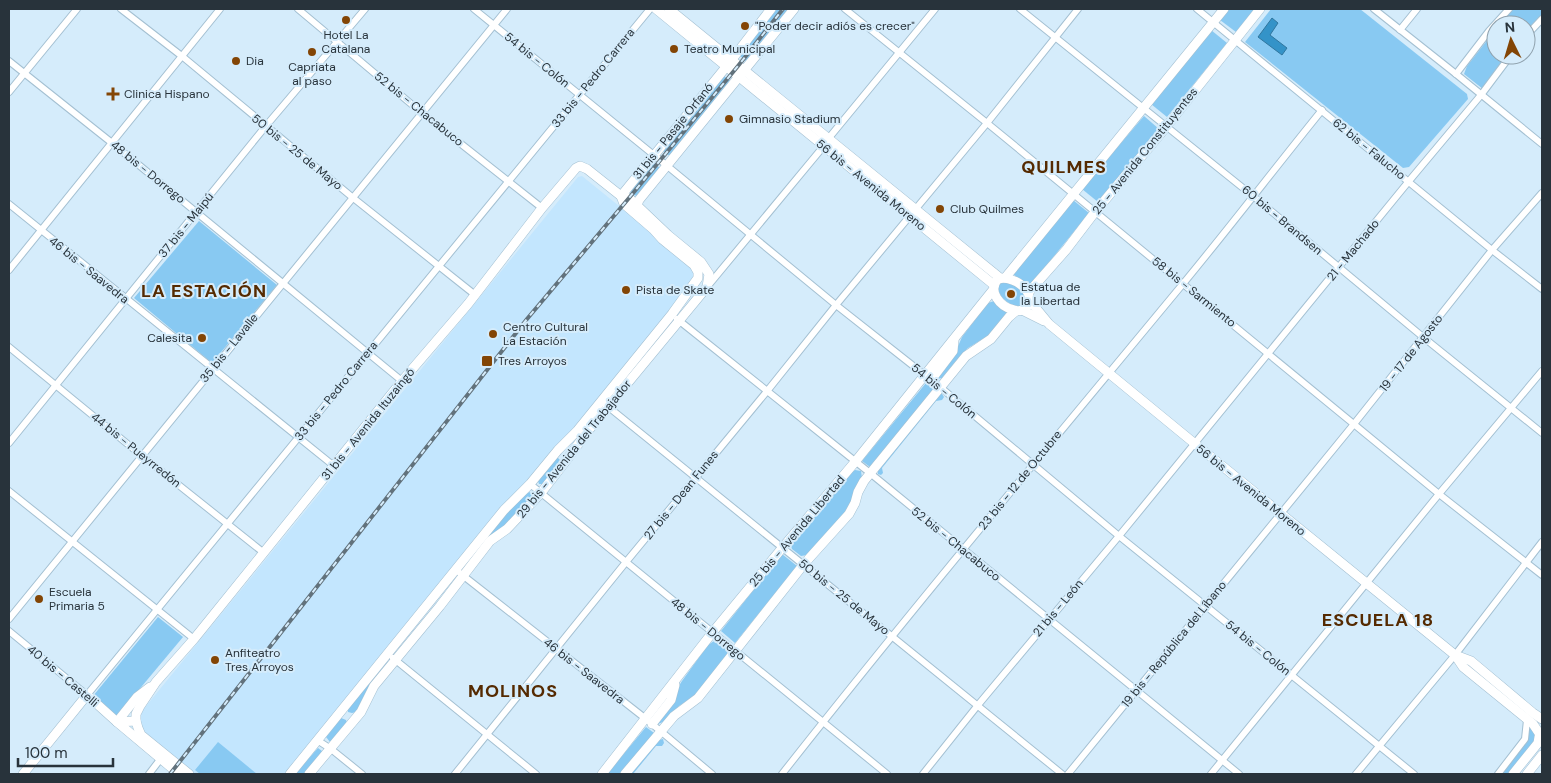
<svg xmlns="http://www.w3.org/2000/svg" width="1551" height="783" viewBox="0 0 1551 783" font-family="'DM Sans',sans-serif">
	<style>
		.built { fill: #c3e6fe }
		.green { fill: #88c9f2 }
		.water { fill: #3493c8; stroke: #30769e }
		.lines { fill: none; stroke-linecap: round; stroke-linejoin: round }
		.street-casing { stroke: #a4c0d2; stroke-width: 8 }
		.secondary-casing { stroke: #a4c0d2; stroke-width: 10 }
		.street { stroke: #fff; stroke-width: 6 }
		.secondary { stroke: #fff; stroke-width: 9 }
		.rail-casing { stroke: #62727c; stroke-width: 4 }
		.rail { stroke: #d5ecfb; stroke-width: 2; stroke-dasharray: 5.5; stroke-linecap: butt }
		.poi-dot { fill: #834505; stroke: #d5ecfb; stroke-width: 2 }
		.labels { text-anchor: middle; stroke-width: 4; stroke-linejoin: round; paint-order: stroke }
		.poi-label { font-size: 12px; fill: #28333b; stroke: #d5ecfb; text-anchor: start }
		.street-label { font-size: 12px; fill: #28333b; stroke: #d5ecfb }
		.district-label { font-size: 18px; font-weight: bold; letter-spacing: 1px; fill: #552a01; stroke: #d5ecfb }
	</style>
	<rect width="100%" height="100%" fill="#d5ecfb"/>
	<path class="built" d="M582,176l68,55 42,37 2,6 -1,4 -8,10 -7,13 -101,124 -14,13 -35,43 -21,19 -126,157 -96,117h-90l-51,-41 -4,-11 2,-11 436,-534z"/>
	<g class="green">
		<path d="M777,9h13l-43,53 -8,-7z"/>
		<path d="M1229,9h26l-19,23 -16,-12z"/>
		<path d="M1271,9h89l107,85 1,5 -59,68 -6,1 -158,-126z"/>
		<path d="M1513,9h29v6l-16,16v-6h-27z"/>
		<path d="M1496,29v26h11l-24,34 -19,-15 3,-8z"/>
		<path d="M1211,30l16,13 -60,74 -16,-13z"/>
		<path d="M724,76l8,6 -61,75 -8,-6z"/>
		<path d="M1144,116l15,13 -61,73 -16,-13z"/>
		<path d="M653,162l8,7 -24,27 -6,-2 -1,-5z"/>
		<path d="M1073,200l16,13 -60,74 -16,-13z"/>
		<path d="M199,221l78,64 -65,78 -78,-65z"/>
		<path d="M1006,280c9,6 20,11 19,23l-3,3c-13,1 -24,-9 -25,-22z"/>
		<path d="M994,301l13,12 -18,22 -21,13 -8,8 -18,22 -5,1 -1,-1 20,-27 6,-14 26,-34z"/>
		<path d="M926,383l8,6 -64,78 -8,-6z"/>
		<path d="M939,394h3l2,3 -2,3 -6,1 -54,67 1,5 -2,2 -3,-1v-5z"/>
		<path d="M557,457l4,4 -18,23h-4l-1,-3z"/>
		<path d="M855,470l6,1 1,7 -14,31 -41,46 -6,1 -9,-7 -1,-3 1,-3 60,-71z"/>
		<path d="M530,492l2,4 -25,28 -19,13 -24,31 -1,-1c11,-14 54,-71 67,-75z"/>
		<path d="M782,554l15,12 -62,77 -14,-12z"/>
		<path d="M158,617l25,20 -66,79 -24,-20z"/>
		<path d="M714,641l3,1 10,7v6l-30,39 -18,12 -16,16 -5,2 -2,-2 26,-41 26,-36z"/>
		<path d="M388,661l1,1 -33,50 -4,1 -4,-1v-3z"/>
		<path d="M341,718l5,2 1,3 -16,19h-1l-4,-5z"/>
		<path d="M646,727l8,6 -34,41h-13z"/>
		<path d="M1529,727c6,4 7,10 4,16l-24,31h-7l26,-34z"/>
		<path d="M663,739l1,4 -2,3h-6l-23,28h-2l28,-34z"/>
		<path d="M218,742l39,32h-57l-5,-4z"/>
		<path d="M318,748l4,3v2l-17,21h-10z"/>
	</g>
	<path class="water" d="M1272,18l6,5 -8,12 17,13 -5,7 -24,-18z"/>
	<g class="lines">
		<g class="street-casing">
			<g id="street">
				<path d="M121,9l62,48 169,140 122,97"/>
				<path d="M298,9l124,104 120,95"/>
				<path d="M474,9l186,151 176,145 104,82 179,149 295,238"/>
				<path d="M845,9l142,114 452,371 103,81"/>
				<path d="M1020,9l233,187 170,141 119,96"/>
				<path d="M1197,9l295,241 50,39"/>
				<path d="M1374,9l82,65 86,70"/>
				<path d="M1400,30l17,-21"/>
				<path d="M1526,36l16,-17"/>
				<path d="M9,61l103,82 290,238"/>
				<path d="M1456,74l33,-43 20,-22"/>
				<path d="M9,92l68,-83"/>
				<path d="M9,204l325,262"/>
				<path d="M9,270l211,-261"/>
				<path d="M707,287l116,-140 5,-8 107,-130"/>
				<path d="M677,319l193,154 369,301"/>
				<path d="M9,347l132,108 123,98"/>
				<path d="M606,405l456,369"/>
				<path d="M9,443l256,-316 100,-118"/>
				<path d="M530,484l357,290"/>
				<path d="M9,491l185,148"/>
				<path d="M456,570l190,149 66,55"/>
				<path d="M9,619l498,-610"/>
				<path d="M9,631l78,64 563,-686"/>
				<path d="M393,658l143,116"/>
				<path d="M317,740l14,9 31,25"/>
				<path d="M149,774l13,-17"/>
				<path d="M455,774l171,-212 142,-172 68,-85 151,-182 91,-114"/>
				<path d="M782,774c130,-165 266,-327 400,-489 48,-58 93,-117 140,-175"/>
				<path d="M923,774l55,-69 141,-169 290,-355 72,-86 30,-40"/>
				<path d="M1068,774l286,-350 138,-174 50,-57"/>
				<path d="M1211,774l228,-280 103,-123"/>
				<path d="M1356,774l99,-119 87,-113"/>
				<path d="M1498,774l27,-35 2,-19"/>
			</g>
		</g>
		<g class="secondary-casing">
			<g id="secondary">
				<path d="M656,9l338,276"/>
				<path d="M669,9l331,269"/>
				<path d="M621,196l105,-129 45,-58"/>
				<path d="M636,208l3,-8 155,-191"/>
				<path d="M1004,278c9,1 17,5 23,13 6,10 0,23 -13,19 -14,-3 -27,-19 -16,-31z"/>
				<path d="M1005,278l219,-269"/>
				<path d="M1028,293l38,-43 29,-38 71,-85 94,-118"/>
				<path d="M1030,301l19,23 145,119 261,212 8,12 70,57 6,9"/>
				<path d="M1022,310l22,11"/>
				<path d="M931,380l22,-29 1,-11"/>
				<path d="M1455,655l16,6 62,52 9,6"/>
				<path d="M150,687l-13,10 -20,25 62,52"/>
				<path d="M136,721v-7l4,-8 16,-24 38,-43 208,-258 66,-77 74,-96 34,-40 4,-2 7,3 34,27 8,2 39,37 33,27 8,12 -2,13 -119,144 -20,27 -27,35 -34,36 -17,12 -50,65 -66,80 -13,26 -52,62"/>
				<path d="M652,724l19,-24 4,-15"/>
				<path d="M23,774l64,-79 30,27 19,-1 2,7 3,7 48,39"/>
				<path d="M290,774l214,-264 26,-26 28,-34 19,-19 95,-117 26,-36v-6l-4,-7 -32,-26 -9,-10 -29,-25 -3,-8"/>
				<path d="M602,774l110,-141 71,-86 72,-85 138,-172"/>
				<path d="M625,774l49,-58 24,-18 106,-134 45,-50 6,-11 3,-11 6,-11 102,-125 25,-17 18,-22 7,-6"/>
				<path d="M1513,774l25,-31 1,-6"/>
				<path d="M1527,774l15,-19"/>
			</g>
		</g>
		<use href="#street" class="street"/>
		<use href="#secondary" class="secondary"/>
		<g class="rail-casing">
			<path id="rail" d="M170,774l357,-455 102,-121 109,-132 45,-57"/>
		</g>
		<use href="#rail" class="rail"/>
	</g>
	<g class="poi-dot">
		<circle cx="346" cy="20" r="5"/>
		<circle cx="745" cy="26" r="5"/>
		<circle cx="674" cy="49" r="5"/>
		<circle cx="312" cy="52" r="5"/>
		<circle cx="236" cy="61" r="5"/>
		<path d="M110.5 86.5h5v5h5v5h-5v5h-5v-5h-5v-5h5z"/>
		<circle cx="729" cy="119" r="5"/>
		<circle cx="940" cy="209" r="5"/>
		<circle cx="626" cy="290" r="5"/>
		<circle cx="1011" cy="294" r="5"/>
		<circle cx="493" cy="334" r="5"/>
		<circle cx="202" cy="338" r="5"/>
		<rect x="481" y="355" width="12" height="12" rx="2.5"/>
		<circle cx="39" cy="599" r="5"/>
		<circle cx="215" cy="660" r="5"/>
	</g>
	<g class="labels">
		<g class="poi-label">
			<text x="755" y="30">"Poder decir adiós es crecer"</text>
			<text x="346" y="39" text-anchor="middle">Hotel La<tspan x="346" dy="14">Catalana</tspan></text>
			<text x="684" y="53">Teatro Municipal</text>
			<text x="246" y="65">Dia</text>
			<text x="312" y="71" text-anchor="middle">Capriata<tspan x="312" dy="14">al paso</tspan></text>
			<text x="124" y="98">Clinica Hispano</text>
			<text x="739" y="123">Gimnasio Stadium</text>
			<text x="950" y="213">Club Quilmes</text>
			<text x="1021" y="291">Estatua de<tspan x="1021" dy="14">la Libertad</tspan></text>
			<text x="636" y="294">Pista de Skate</text>
			<text x="503" y="331">Centro Cultural<tspan x="503" dy="14">La Estación</tspan></text>
			<text x="192" y="342" text-anchor="end">Calesita</text>
			<text x="498" y="365">Tres Arroyos</text>
			<text x="49" y="596">Escuela<tspan x="49" dy="14">Primaria 5</tspan></text>
			<text x="225" y="657">Anfiteatro<tspan x="225" dy="14">Tres Arroyos</tspan></text>
		</g>
		<g class="street-label">
			<text transform="translate(537 60) rotate(39)" y="4">54 bis - Colón</text>
			<text transform="translate(593 78) rotate(-51)" y="4">33 bis - Pedro Carrera</text>
			<text transform="translate(419 109) rotate(39)" y="4">52 bis - Chacabuco</text>
			<text transform="translate(673 131) rotate(-51)" y="4">31 bis - Pasaje Orfanó</text>
			<text transform="translate(1369 149) rotate(39)" y="4">62 bis - Falucho</text>
			<text transform="translate(1145 151) rotate(-51)" y="4">25 - Avenida Constituyentes</text>
			<text transform="translate(297 152) rotate(39)" y="4">50 bis - 25 de Mayo</text>
			<text transform="translate(148 172) rotate(39)" y="4">48 bis - Dorrego</text>
			<text transform="translate(871 185) rotate(39)" y="4">56 bis - Avenida Moreno</text>
			<text transform="translate(1282 220) rotate(40)" y="4">60 bis - Brandsen</text>
			<text transform="translate(186 225) rotate(-51)" y="4">37 bis - Maipú</text>
			<text transform="translate(1353 250) rotate(-51)" y="4">21 - Machado</text>
			<text transform="translate(89 270) rotate(39)" y="4">46 bis - Saavedra</text>
			<text transform="translate(1194 292) rotate(39)" y="4">58 bis - Sarmiento</text>
			<text transform="translate(229 348) rotate(-51)" y="4">35 bis - Lavalle</text>
			<text transform="translate(1411 353) rotate(-52)" y="4">19 - 17 de Agosto</text>
			<text transform="translate(336 391) rotate(-51)" y="4">33 bis - Pedro Carrera</text>
			<text transform="translate(944 391) rotate(39)" y="4">54 bis - Colón</text>
			<text transform="translate(368 424) rotate(-51)" y="4">31 bis - Avenida Ituzaingó</text>
			<text transform="translate(574 449) rotate(-51)" y="4">29 bis - Avenida del Trabajador</text>
			<text transform="translate(136 450) rotate(39)" y="4">44 bis - Pueyrredón</text>
			<text transform="translate(1020 480) rotate(-51)" y="4">23 bis - 12 de Octubre</text>
			<text transform="translate(1251 490) rotate(39)" y="4">56 bis - Avenida Moreno</text>
			<text transform="translate(681 495) rotate(-51)" y="4">27 bis - Dean Funes</text>
			<text transform="translate(797 531) rotate(-50)" y="4">25 bis - Avenida Libertad</text>
			<text transform="translate(956 544) rotate(39)" y="4">52 bis - Chacabuco</text>
			<text transform="translate(844 597) rotate(39)" y="4">50 bis - 25 de Mayo</text>
			<text transform="translate(1058 608) rotate(-50)" y="4">21 bis - León</text>
			<text transform="translate(708 629) rotate(39)" y="4">48 bis - Dorrego</text>
			<text transform="translate(1174 644) rotate(-51)" y="4">19 bis - República del Líbano</text>
			<text transform="translate(1258 648) rotate(39)" y="4">54 bis - Colón</text>
			<text transform="translate(584 671) rotate(38)" y="4">46 bis - Saavedra</text>
			<text transform="translate(63 676) rotate(40)" y="4">40 bis - Castelli</text>
		</g>
		<g class="district-label">
			<text x="1064" y="173">QUILMES</text>
			<text x="204" y="297">LA ESTACIÓN</text>
			<text x="1378" y="626">ESCUELA 18</text>
			<text x="513" y="697">MOLINOS</text>
		</g>
	</g>
	<rect width="1551" height="783" fill="none" stroke="#28333b" stroke-width="20"/>
	<g transform="translate(1511 40) rotate(355)"><circle r="24" fill="#d5ecfb" stroke="#90a2ae"/>
	<path d="M0-4L9 19L0 12L-9 19Z" fill="#834505"/>
	<text y="-8" font-size="14" font-weight="bold" text-anchor="middle" fill="#28333b">N</text>
	</g>
	<path d="M18 758v8h95v-8" fill="none" stroke="#28333b" stroke-width="2.5"/>
	<text x="25" y="758" font-size="15" fill="#28333b" stroke="#d5ecfb" stroke-width="4" paint-order="stroke">100 m</text>
</svg>
